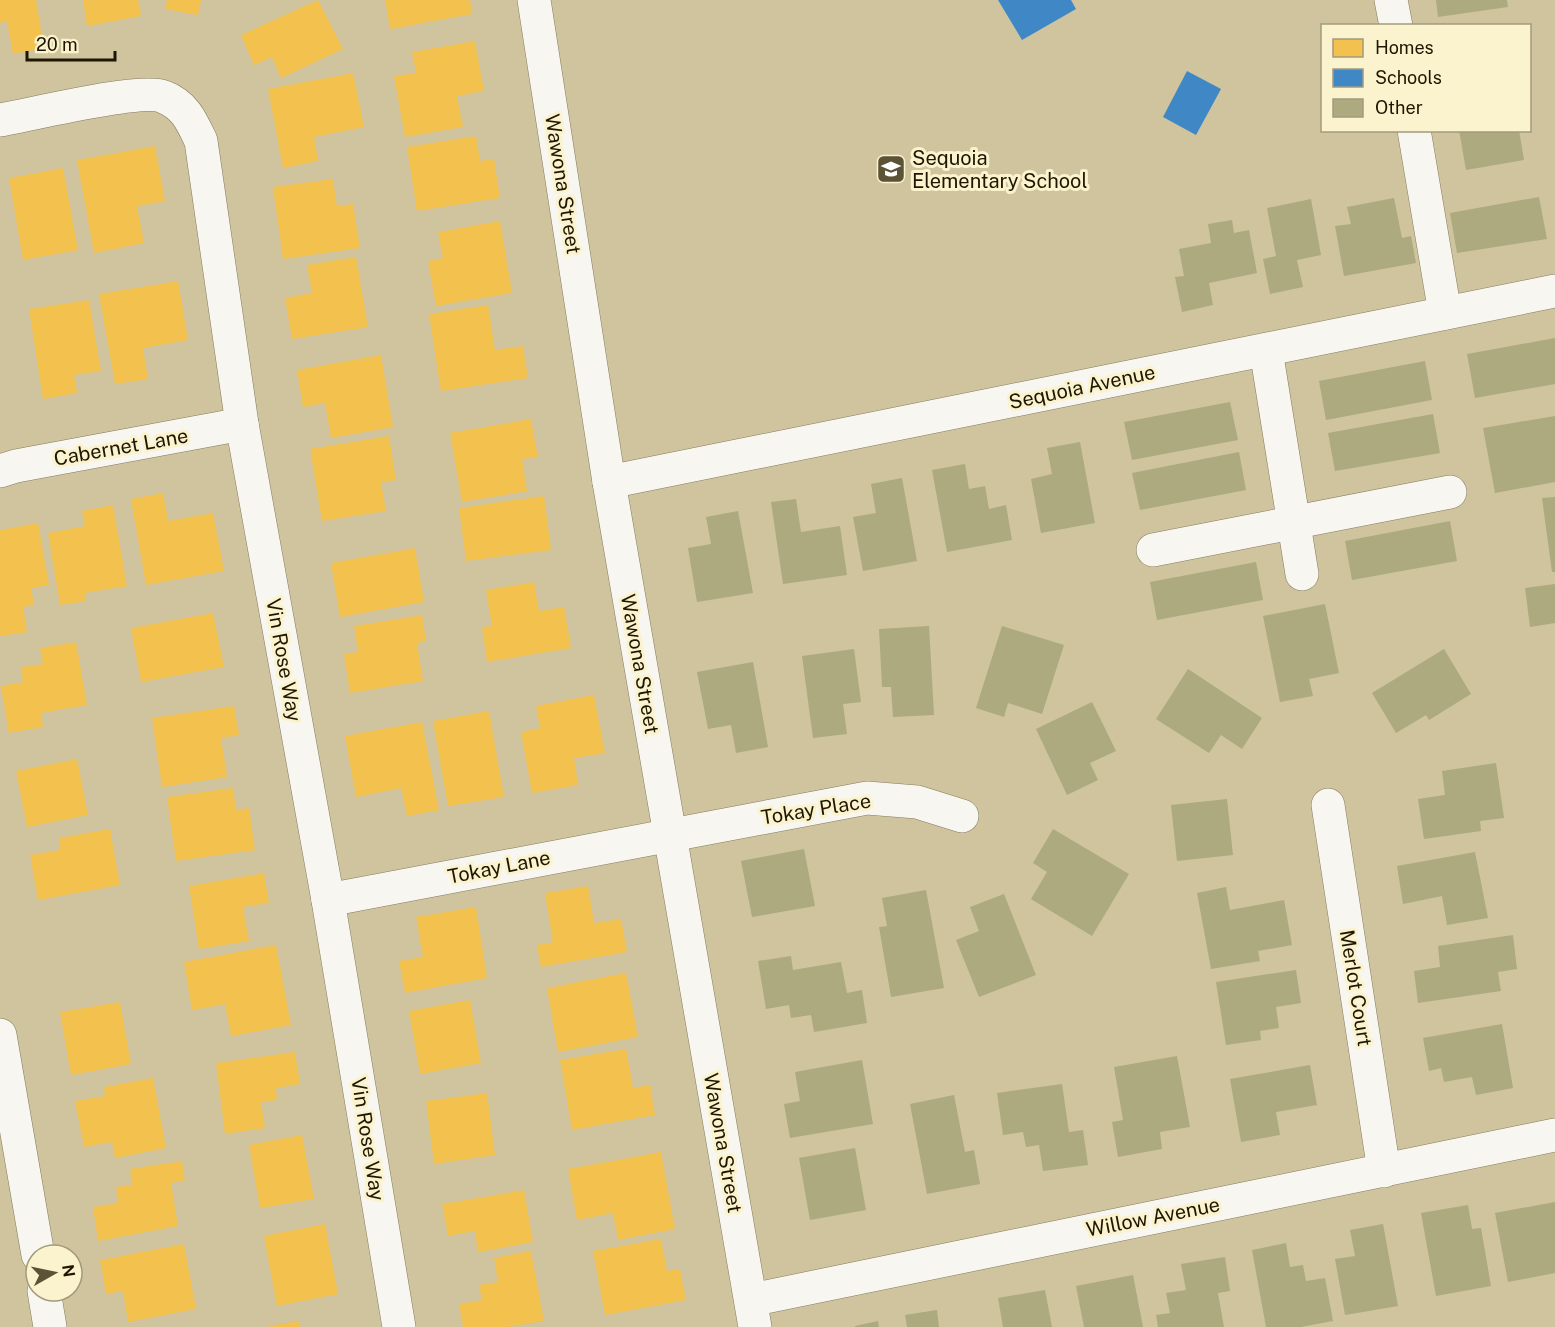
<svg xmlns="http://www.w3.org/2000/svg" width="1555" height="1327" viewBox="0 0 1555 1327" font-family="'Public Sans',sans-serif">
	<style>
		.homes { fill: #f2c14e }
		.schools { fill: #3f88c5 }
		.building { fill: #acaa7e }
		.lines { fill: none; stroke-linecap: round; stroke-linejoin: round }
		.minor-casing { stroke: #837b5f; stroke-width: 34 }
		.minor { stroke: #f8f6f0; stroke-width: 33 }
		.labels { text-anchor: middle; stroke-width: 6; stroke-linejoin: round; paint-order: stroke }
		.poi-label { font-size: 20px; fill: #1e1600; stroke: #fbf2ce; text-anchor: start }
		.street-label { font-size: 20px; fill: #1e1600; stroke: #fbf2ce }
	</style>
	<rect width="100%" height="100%" fill="#cfc49d"/>
	<g class="homes">
		<path d="M0,0h36l8,48 -31,6 -6,-33 -7,2z"/>
		<path d="M83,0h55l3,16 -54,10z"/>
		<path d="M167,0h34l-3,15 -33,-6z"/>
		<path d="M318,0l25,49 -62,29 -9,-21 -18,8 -13,-30z"/>
		<path d="M385,0h85l2,14 -82,15z"/>
		<path d="M475,41l9,50 -27,5 6,31 -58,10 -11,-61 22,-3 -4,-21z"/>
		<path d="M353,73l11,54 -50,10 4,24 -35,7 -15,-79z"/>
		<path d="M476,136l4,25 14,-2 6,39 -83,13 -10,-64z"/>
		<path d="M155,146l10,55 -28,5 7,37 -50,10 -17,-93z"/>
		<path d="M63,168l15,82 -55,10 -14,-82z"/>
		<path d="M333,179l4,27 16,-2 7,44 -77,11 -10,-72z"/>
		<path d="M500,221l12,72 -76,13 -8,-45 15,-3 -5,-26z"/>
		<path d="M356,257l12,70 -76,12 -7,-41 27,-5 -5,-28z"/>
		<path d="M178,281l10,59 -45,8 5,31 -33,5 -16,-90z"/>
		<path d="M89,300l12,71 -27,4 3,18 -34,6 -14,-90z"/>
		<path d="M488,305l7,45 28,-4 5,32 -87,13 -12,-77z"/>
		<path d="M381,355l12,72 -62,11 -6,-35 -22,4 -6,-37z"/>
		<path d="M531,419l7,38 -16,2 5,32 -65,11 -12,-69z"/>
		<path d="M389,436l7,44 -15,2 5,29 -64,10 -12,-72z"/>
		<path d="M163,493l5,28 45,-8 11,58 -78,14 -15,-86z"/>
		<path d="M544,496l7,54 -85,11 -7,-53z"/>
		<path d="M113,505l14,81 -42,7 1,8 -26,4 -12,-72 37,-7 -3,-15z"/>
		<path d="M38,523l11,62 -18,3 3,17 -11,2 4,25 -27,4v-106z"/>
		<path d="M415,548l9,54 -84,15 -9,-54z"/>
		<path d="M534,582l5,29 25,-4 7,41 -84,14 -5,-35 10,-1 -6,-36z"/>
		<path d="M213,613l11,54 -83,15 -10,-54z"/>
		<path d="M422,615l4,26 -9,2 6,38 -73,12 -6,-39 14,-2 -4,-26z"/>
		<path d="M76,642l11,63 -46,8 2,14 -34,6 -8,-47 22,-4 -2,-15 22,-3 -3,-16z"/>
		<path d="M594,695l11,58 -31,5 4,27 -46,8 -11,-61 19,-4 -4,-22z"/>
		<path d="M234,706l5,29 -18,3 6,39 -65,10 -10,-69z"/>
		<path d="M489,711l15,86 -56,9 -15,-85z"/>
		<path d="M422,722l17,88 -32,6 -6,-28 -45,9 -11,-61z"/>
		<path d="M77,759l11,56 -61,12 -11,-56z"/>
		<path d="M233,788l3,22 13,-2 6,42 -79,11 -9,-64z"/>
		<path d="M110,829l10,56 -82,15 -8,-45 30,-5 -1,-12z"/>
		<path d="M264,873l5,30 -26,4 6,34 -50,8 -10,-63z"/>
		<path d="M588,886l6,37 27,-4 6,33 -86,15 -4,-22 16,-3 -8,-49z"/>
		<path d="M476,907l11,71 -82,15 -6,-32 24,-4 -7,-40z"/>
		<path d="M276,945l15,80 -60,11 -6,-32 -33,6 -8,-48z"/>
		<path d="M626,973l12,64 -80,15 -11,-64z"/>
		<path d="M470,1000l11,63 -61,11 -11,-63z"/>
		<path d="M120,1002l11,62 -60,11 -11,-63z"/>
		<path d="M626,1049l7,39 17,-3 5,30 -83,15 -12,-70z"/>
		<path d="M295,1052l5,32 -24,4 1,12 -16,2 4,26 -40,6 -9,-71z"/>
		<path d="M153,1078l13,70 -51,10 -3,-16 -28,5 -9,-46 30,-5 -1,-9z"/>
		<path d="M487,1093l8,62 -61,9 -8,-63z"/>
		<path d="M302,1135l12,64 -54,9 -11,-63z"/>
		<path d="M661,1152l14,77 -57,11 -5,-27 -36,7 -9,-51z"/>
		<path d="M182,1161l3,19 -14,3 7,43 -80,15 -5,-34 25,-4 -2,-16 16,-2 -2,-16z"/>
		<path d="M524,1190l9,52 -55,10 -3,-21 -27,5 -6,-32z"/>
		<path d="M325,1224l13,70 -61,12 -13,-70z"/>
		<path d="M661,1239l6,32 13,-2 6,31 -81,15 -12,-64z"/>
		<path d="M184,1244l12,65 -68,13 -5,-31 -17,3 -6,-34z"/>
		<path d="M531,1251l13,70 -36,6h-45l-4,-23 23,-4 -3,-15 19,-3 -4,-24z"/>
		<path d="M299,1321l1,6h-31v-1z"/>
	</g>
	<g class="schools">
		<path d="M998,0h73l5,9 -54,31z"/>
		<path d="M1187,71l34,18 -25,46 -33,-18z"/>
	</g>
	<g class="building">
		<path d="M1436,0h71l1,7 -70,10z"/>
		<path d="M1459,130h60l5,30 -58,10z"/>
		<path d="M1539,197l8,42 -90,14 -7,-40z"/>
		<path d="M1394,198l8,40 9,-2 5,27 -72,13 -9,-50 16,-2 -4,-17z"/>
		<path d="M1311,199l10,56 -24,5 6,27 -33,7 -7,-35 13,-3 -9,-48z"/>
		<path d="M1232,220l2,13 15,-3 8,43 -48,10 4,22 -31,7 -7,-35 9,-1 -5,-27 32,-6 -3,-19z"/>
		<path d="M1555,338v46l-80,14 -8,-44z"/>
		<path d="M1425,361l7,39 -106,20 -7,-39z"/>
		<path d="M1230,402l8,38 -106,20 -8,-38z"/>
		<path d="M1433,414l7,39 -105,18 -7,-38z"/>
		<path d="M1555,416v66l-60,11 -12,-65z"/>
		<path d="M1080,442l15,81 -54,10 -10,-54 21,-5 -5,-26z"/>
		<path d="M1239,452l7,38 -106,20 -8,-37z"/>
		<path d="M965,464l4,25 16,-3 4,23 17,-4 6,35 -65,12 -15,-82z"/>
		<path d="M902,478l15,83 -54,10 -10,-54 23,-4 -5,-29z"/>
		<path d="M1555,497v75h-3l-10,-74z"/>
		<path d="M796,499l5,33 39,-6 7,49 -64,9 -12,-82z"/>
		<path d="M738,511l15,82 -56,9 -9,-54 23,-4 -5,-27z"/>
		<path d="M1450,521l7,40 -105,19 -7,-39z"/>
		<path d="M1256,562l7,38 -106,20 -7,-38z"/>
		<path d="M1555,584v39l-25,4 -5,-39z"/>
		<path d="M1325,604l14,69 -30,6 4,17 -33,6 -17,-86z"/>
		<path d="M929,626l5,89 -41,2 -2,-30h-9l-3,-58z"/>
		<path d="M1002,626l62,19 -22,69 -34,-11 -4,14 -28,-9z"/>
		<path d="M854,649l7,53 -18,2 4,30 -34,4 -11,-82z"/>
		<path d="M1444,649l27,45 -42,26 -3,-5 -30,18 -24,-40z"/>
		<path d="M753,662l15,85 -32,6 -5,-28 -23,4 -11,-57z"/>
		<path d="M1188,669l74,49 -20,31 -21,-14 -12,18 -53,-34z"/>
		<path d="M1092,702l24,49 -26,12 8,17 -31,15 -31,-66z"/>
		<path d="M1496,763l8,55 -24,3 1,10 -57,8 -6,-40 27,-4 -3,-24z"/>
		<path d="M1227,799l6,56 -56,6 -6,-56z"/>
		<path d="M1053,829l76,45 -37,62 -61,-37 16,-27 -14,-9z"/>
		<path d="M804,849l11,57 -63,11 -11,-56z"/>
		<path d="M1475,852l13,66 -41,7 -5,-29 -39,8 -6,-38z"/>
		<path d="M1226,887l4,23 54,-10 8,45 -34,6 2,10 -49,8 -14,-76z"/>
		<path d="M926,890l18,98 -53,9 -12,-70 8,-1 -5,-28z"/>
		<path d="M1004,894l32,81 -57,22 -23,-57 23,-9 -9,-24z"/>
		<path d="M1513,935l4,34 -19,3 3,19 -83,12 -4,-32 26,-4 -2,-21z"/>
		<path d="M791,956l2,14 48,-8 6,31 15,-3 5,33 -53,9 -3,-17 -20,3 -2,-13 -23,4 -8,-48z"/>
		<path d="M1296,970l5,33 -25,4 3,21 -19,3 1,9 -35,5 -10,-63z"/>
		<path d="M1502,1024l11,64 -37,7 -4,-18 -28,5 -3,-14 -12,3 -6,-33z"/>
		<path d="M1177,1056l13,71 -30,5 2,17 -44,8 -6,-35 11,-2 -9,-53z"/>
		<path d="M862,1060l11,64 -83,14 -6,-34 16,-3 -5,-29z"/>
		<path d="M1310,1065l7,40 -41,7 4,23 -39,7 -11,-63z"/>
		<path d="M1062,1084l7,48 14,-2 5,35 -45,6 -4,-26 -13,2 -3,-15 -20,3 -6,-42z"/>
		<path d="M954,1095l11,57 9,-2 6,34 -53,10 -17,-90z"/>
		<path d="M855,1148l11,62 -56,10 -11,-62z"/>
		<path d="M1555,1202v71l-47,9 -13,-69z"/>
		<path d="M1468,1205l4,24 9,-1 10,58 -55,10 -15,-83z"/>
		<path d="M1383,1224l15,82 -53,9 -10,-56 20,-3 -5,-26z"/>
		<path d="M1286,1243l4,24 13,-2 3,16 19,-3 8,43 -32,6h-35l-14,-77z"/>
		<path d="M1225,1257l5,34 -12,2 6,34h-66l-2,-12 14,-2 -4,-20 20,-3 -5,-26z"/>
		<path d="M1133,1275l10,52h-59l-8,-41z"/>
		<path d="M1045,1290l7,37h-49l-5,-29z"/>
		<path d="M937,1310l2,17h-32l-2,-12z"/>
		<path d="M878,1321l1,6h-24v-1z"/>
	</g>
	<g class="lines">
		<g class="minor-casing">
			<g id="minor">
				<path d="M534,0l75,482 146,845"/>
				<path d="M1391,0l5,26"/>
				<path d="M0,120c30,-5 142,-33 164,-23 21,8 28,25 37,44l41,283 86,476 71,427"/>
				<path d="M1414,130l31,183"/>
				<path d="M1266,350l36,224"/>
				<path d="M0,471l16,-5 226,-42"/>
				<path d="M609,482l946,-191"/>
				<path d="M1153,550l297,-58"/>
				<path d="M1328,805l56,366"/>
				<path d="M328,900l539,-102 50,4 45,14"/>
				<path d="M0,1035l38,220"/>
				<path d="M44,1291l6,36"/>
				<path d="M751,1300l804,-165"/>
			</g>
		</g>
		<use href="#minor" class="minor"/>
	</g>
	<defs>
		<g id="school-square" transform="scale(1.5)"><rect x="-9" y="-9" width="18" height="18" rx="4" fill="#5c5337" stroke="#fbf2ce"/><path d="M0-5L7-2L0 1L-7-2ZM-4 1L0 2.5L4 1V4Q0 6-4 4Z" fill="#fff"/></g>
	</defs>
	<g fill-rule="evenodd">
		<use href="#school-square" x="891" y="169"/>
	</g>
	<g class="labels">
		<g class="poi-label">
			<text x="912" y="165">Sequoia<tspan x="912" dy="23">Elementary School</tspan></text>
		</g>
		<g class="street-label">
			<text transform="translate(563 184) rotate(81)" y="7">Wawona Street</text>
			<text transform="translate(1082 387) rotate(-12)" y="7">Sequoia Avenue</text>
			<text transform="translate(121 447) rotate(-10)" y="7">Cabernet Lane</text>
			<text transform="translate(284 660) rotate(80)" y="7">Vin Rose Way</text>
			<text transform="translate(640 664) rotate(80)" y="7">Wawona Street</text>
			<text transform="translate(816 809) rotate(-9)" y="7">Tokay Place</text>
			<text transform="translate(499 867) rotate(-11)" y="7">Tokay Lane</text>
			<text transform="translate(1356 988) rotate(81)" y="7">Merlot Court</text>
			<text transform="translate(368 1139) rotate(81)" y="7">Vin Rose Way</text>
			<text transform="translate(723 1143) rotate(80)" y="7">Wawona Street</text>
			<text transform="translate(1153 1217) rotate(-11)" y="7">Willow Avenue</text>
		</g>
	</g>
	<rect x="1321" y="24" width="210" height="108" fill="#fbf2ce" stroke="#a39a7c" stroke-width="1.5"/>
	<rect x="1333" y="39" width="30" height="18" fill="#f2c14e" stroke="#a39a7c" stroke-width="1.5"/>
	<text x="1375" y="54" font-size="18" fill="#1e1600">Homes</text>
	<rect x="1333" y="69" width="30" height="18" fill="#3f88c5" stroke="#a39a7c" stroke-width="1.5"/>
	<text x="1375" y="84" font-size="18" fill="#1e1600">Schools</text>
	<rect x="1333" y="99" width="30" height="18" fill="#acaa7e" stroke="#a39a7c" stroke-width="1.5"/>
	<text x="1375" y="114" font-size="18" fill="#1e1600">Other</text>
	<g transform="translate(54 1273) rotate(81)"><circle r="28" fill="#fbf2ce" stroke="#a39a7c" stroke-width="1.5"/>
	<path d="M0-4.5L10 22L0 15L-10 22Z" fill="#5c5337"/>
	<text y="-9" font-size="16" font-weight="bold" text-anchor="middle" fill="#1e1600">N</text>
	</g>
	<path d="M27 51v9h88v-9" fill="none" stroke="#1e1600" stroke-width="3"/>
	<text x="36" y="51" font-size="18" fill="#1e1600" stroke="#fbf2ce" stroke-width="4.5" paint-order="stroke">20 m</text>
</svg>
